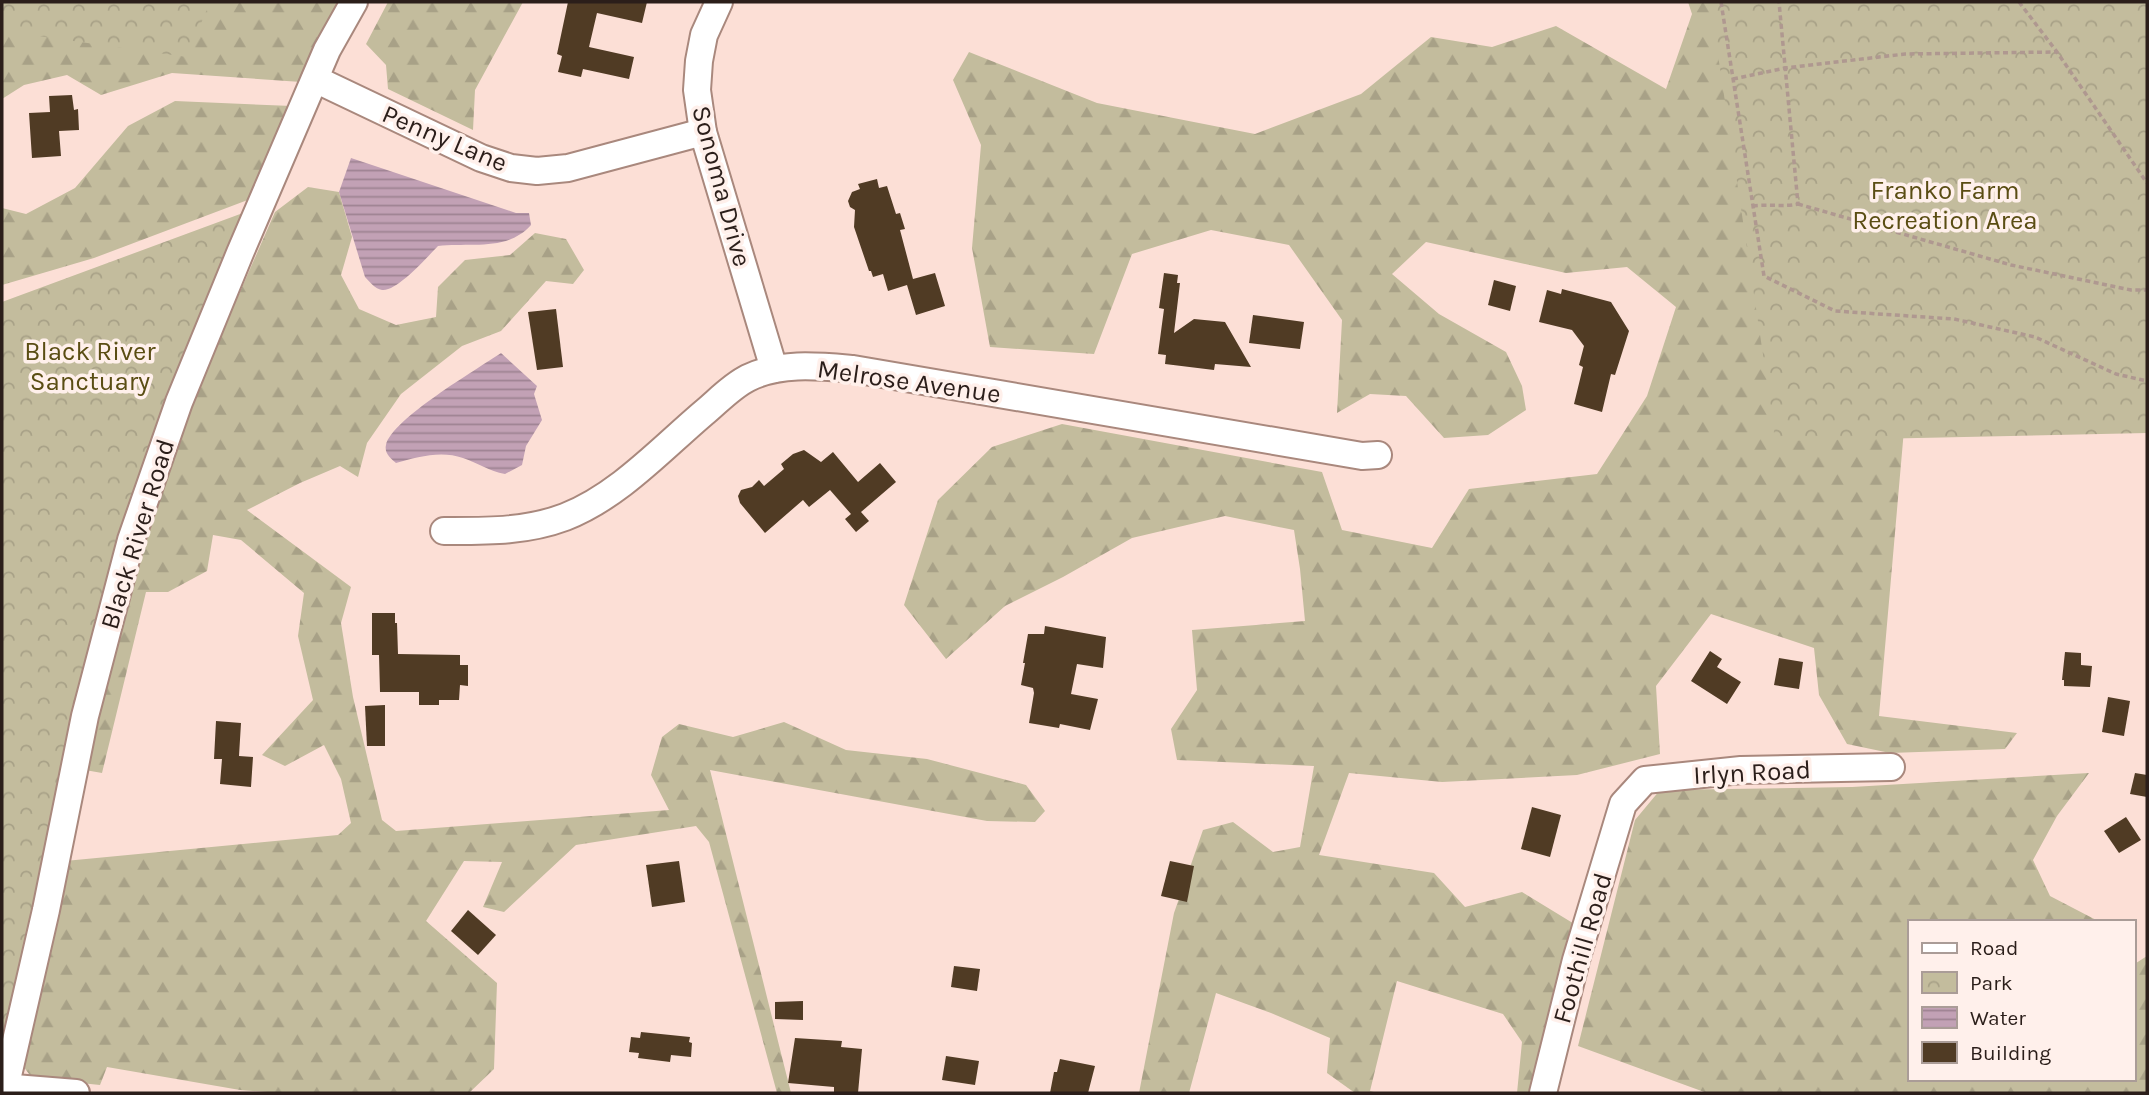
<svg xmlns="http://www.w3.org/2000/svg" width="2149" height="1095" viewBox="0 0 2149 1095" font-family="Karla,sans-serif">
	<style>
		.forest { fill: url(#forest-firs) }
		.park { fill: url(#park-crowns) }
		.water { fill: url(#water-rules) }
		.building { fill: #503b24 }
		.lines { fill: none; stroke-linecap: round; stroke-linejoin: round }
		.minor-casing { stroke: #a9887d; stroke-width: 30 }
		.path { stroke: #af9890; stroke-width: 3.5; stroke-dasharray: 5 3.5; stroke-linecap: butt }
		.minor { stroke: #fff; stroke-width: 26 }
		.labels { text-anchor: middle; stroke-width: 7; stroke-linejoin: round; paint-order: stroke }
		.street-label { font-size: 26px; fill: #2b1e1a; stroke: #fff0eb }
		.park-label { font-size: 26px; fill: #5a4d13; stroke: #fff0eb }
	</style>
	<defs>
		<pattern id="forest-firs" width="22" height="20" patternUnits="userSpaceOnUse" patternTransform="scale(1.75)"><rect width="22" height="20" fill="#c3bc9d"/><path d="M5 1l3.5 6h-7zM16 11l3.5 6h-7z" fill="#a8a187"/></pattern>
		<pattern id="park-crowns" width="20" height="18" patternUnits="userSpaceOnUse" patternTransform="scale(1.75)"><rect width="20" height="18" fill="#c3bc9d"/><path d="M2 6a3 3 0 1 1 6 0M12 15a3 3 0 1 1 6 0" fill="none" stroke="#a8a187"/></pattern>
		<pattern id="water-rules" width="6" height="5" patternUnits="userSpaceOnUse" patternTransform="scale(1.75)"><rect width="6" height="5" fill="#c2a1b5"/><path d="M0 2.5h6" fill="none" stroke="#9e8392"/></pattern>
	</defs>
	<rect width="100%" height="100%" fill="#fcdfd6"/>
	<g class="forest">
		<path d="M2,2h340l-41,80 -129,-9 -71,22 -34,-20 -43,10 -22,14z"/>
		<path d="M388,2h135l-48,88 -2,40 -85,-41 -2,-24 -20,-21z"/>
		<path d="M1688,2h201l23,336 -33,378 138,17 -12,16 -115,4 -43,-9 -28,-49 -5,-47 -103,-34 -55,72 4,68 -83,21 -135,7 -93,-9 -30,82 115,18 31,34 57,-15 54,33 -42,168h-17l5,-51 -19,-28 -106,-33 -27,110 8,2h-23l-28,-20 3,-35 -59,-25 -55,-20 -27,100h-50l35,-180 29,-83 30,-8 40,30 27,-5 14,-81 -137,-6 -6,-31 26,-39 -5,-60 113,-9 -5,-52 -6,-39 -69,-14 -93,22 -69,39 -58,29 -59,53 -42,-54 34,-105 54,-53 70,-23 260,48 20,58 90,18 37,-59 128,-15 50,-78 29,-89 -49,-40 -61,6 -140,-31 -34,32 47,40 67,38 16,34 4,24 -38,25 -44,3 -38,-42 -36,-2 -33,19 5,-93 -53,-75 -78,-15 -79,24 -38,100 -104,-7 -18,-99 9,-103 -28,-65 16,-28 128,51 158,31 106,-40 70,-57 61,10 64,-21 110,63 26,-75z"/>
		<path d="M175,101l117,5 -39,92 -159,60 -92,27v-77l24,6 49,-26 53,-62z"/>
		<path d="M308,187l31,5 13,45 -11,38 18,34 37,16 40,-8 2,-30 27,-27 45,-5 25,-22 31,6 18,31 -11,14 -27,-3 -45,50 -39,15 -61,48 -34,49 -9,34 -18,-11 -40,17 -53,27 104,77 -10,36 12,74 29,123 14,11 273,-21 -18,-35 11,-38 17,-13 54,13 51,-15 62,28 81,9 99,26 19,26 -10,11 -48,-1 -277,-51 81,323h-14l-68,-251 -13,-16 -120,19 -72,67 -21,-5 19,-45 -38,-1 -38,60 71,62 -3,86 -25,24h-188l-41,-3 -133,-23 -7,18 -68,-7 -9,-12 42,-205 273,-26 13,-12 -10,-44 -17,-34 -39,21 -23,-11 51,-55 -15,-64 6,-43 -63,-53 -28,-5 -6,36 -39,21h-22l-44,181 -17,-3 38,-161 42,-146 110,-251z"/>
		<path d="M2089,773l-32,43 -24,44 17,36 50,26h-191v157h224v-114l14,-9v137h-440l-129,-47 57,-226 25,-30 192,-3z"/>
	</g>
	<g class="park">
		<path d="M2,2h208l-23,55 -185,-26z"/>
		<path d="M1710,2h437v431l-371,8z"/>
		<path d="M251,210l-78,189 -171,665v-762z"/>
	</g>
	<g class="water">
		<path d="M351,158l165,55h13l2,12c-24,27 -61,17 -93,21 -10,10 -41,46 -56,44 -7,-1 -12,-8 -17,-13l-26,-85z"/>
		<path d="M501,353l36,33 -3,8 8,26 -16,26 -4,19 -17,9c-16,-3 -27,-11 -42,-16 -22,-8 -46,-1 -67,5 -5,-4 -12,-10 -10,-18 6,-26 90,-75 115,-92z"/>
	</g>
	<g class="building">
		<path d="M568,2h79l-5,21 -45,-10 -8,34 45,10 -5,22 -46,-10 -2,8 -23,-5 4,-16 -5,-2z"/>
		<path d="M72,95l2,15 4,-1 1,21 -20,1 2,25 -29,2 -3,-45 21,-1 -1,-16z"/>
		<path d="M877,179l2,9 8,-2 9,28 4,-1 5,16 -5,1 13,49 22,-6 10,33 -29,9 -9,-30 -19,6 -5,-17 -10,3 -2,-6h-2l-15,-44 1,-17 -5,-3 -2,-6 4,-9 8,-3 -2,-5z"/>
		<path d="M1164,273l14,2 -1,8h3l-6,50 20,-14 31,3 26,45 -36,-3 -1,6 -49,-6 1,-9 -8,-1 6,-45 -5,-1z"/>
		<path d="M1494,280l22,6 -6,25 -22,-6z"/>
		<path d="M1562,289l49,13 18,29 -14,44 -4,-1 -9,38 -28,-8 9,-37 -4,-2 5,-19 -12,-16 -33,-8 8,-32 14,4z"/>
		<path d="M556,309l7,58 -26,3 -9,-58z"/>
		<path d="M1253,315l51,7 -4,27 -51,-6z"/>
		<path d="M804,450l17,12 12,-10 25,30 22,-19 16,19 -35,30 8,9 -13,11 -11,-13 6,-5 -21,-24 -21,17 -6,-7 -38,33 -25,-30 -2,-7 3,-6 11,-3 7,-7 5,6 20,-17 -3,-5 12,-10z"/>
		<path d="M372,613h23v10h2l1,31 62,1v10h8v21l-8,-1 -1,15h-20v5h-20v-13h-39l-1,-37h-7z"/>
		<path d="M1045,626l61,11 -3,31 -26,-4 -6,30 27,5 -8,31 -30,-6 -1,4 -30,-5 5,-30 -1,-5 -12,-3 4,-22h-2l5,-29h16z"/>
		<path d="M1710,651l12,8 -5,8 24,15 -14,22 -36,-23z"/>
		<path d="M2065,652l16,1v12l11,1 -2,21 -26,-1v-6h-2z"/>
		<path d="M1779,658l24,4 -4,27 -25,-4z"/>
		<path d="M2108,697l22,4 -6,35 -22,-4z"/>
		<path d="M385,705v41h-18l-2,-40z"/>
		<path d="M216,721l25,2 -2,33 14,1 -2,30 -31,-3 2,-25h-8z"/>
		<path d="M2135,773l12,2v22l-17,-3z"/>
		<path d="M1532,807l29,8 -11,42 -29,-8z"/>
		<path d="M2126,817l15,23 -22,13 -15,-22z"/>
		<path d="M679,861l6,41 -33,5 -6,-42z"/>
		<path d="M1170,861l24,5 -7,36 -26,-6z"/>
		<path d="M468,910l28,25 -18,20 -27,-24z"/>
		<path d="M954,966l26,3 -3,22 -26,-4z"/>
		<path d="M803,1001v19l-28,-1v-17z"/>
		<path d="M641,1032l49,5 -1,5 3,1 -1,14 -20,-2 -1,7 -32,-4 1,-5 -10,-1 2,-15 9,1z"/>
		<path d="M795,1038l47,3 -1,6 21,2 -4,44h-24v-6l-46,-4z"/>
		<path d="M946,1056l33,5 -4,24 -33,-5z"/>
		<path d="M1060,1059l35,7 -7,27h-38l4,-21h3z"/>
	</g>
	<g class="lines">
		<g class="minor-casing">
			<g id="minor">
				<path d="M719,2l-15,33 -5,26 -2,29 6,42 71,237"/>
				<path d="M315,79l166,79 30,10 26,3 31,-3 135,-36"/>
				<path d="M444,531c42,0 81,1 121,-14 54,-21 97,-69 141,-106 13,-11 26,-25 42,-33 32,-16 70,-12 105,-9l509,87 16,-1"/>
				<path d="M2,1087l74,6"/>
				<path d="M4,1093l42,-183 39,-194 46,-176 48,-138 61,-149 87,-203 27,-48"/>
				<path d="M1543,1093l33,-133 47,-156 22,-24 96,-10 150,-3"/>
			</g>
		</g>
		<g class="path">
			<path d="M1721,2l43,274 71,35 119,8 81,18 81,37 31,7"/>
			<path d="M2019,2l38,50 90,131"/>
			<path d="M1733,79l52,-11 120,-14 152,-2"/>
			<path d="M1798,204l213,61 120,25h16"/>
			<path d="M1753,206c14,-2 34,1 45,-2l-19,-202"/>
		</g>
		<use href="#minor" class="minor"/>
	</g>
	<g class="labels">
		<g class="street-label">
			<text transform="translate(445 138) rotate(23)" y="9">Penny Lane</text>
			<text transform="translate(722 186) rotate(75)" y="9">Sonoma Drive</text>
			<text transform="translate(909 381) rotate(8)" y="9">Melrose Avenue</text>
			<text transform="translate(137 534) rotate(-73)" y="9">Black River Road</text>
			<text transform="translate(1752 772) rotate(-3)" y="9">Irlyn Road</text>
			<text transform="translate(1582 948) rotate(-74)" y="9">Foothill Road</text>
		</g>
		<g class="park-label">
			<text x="1945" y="199">Franko Farm<tspan x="1945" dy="30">Recreation Area</tspan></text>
			<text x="90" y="360">Black River<tspan x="90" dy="30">Sanctuary</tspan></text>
		</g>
	</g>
	<rect width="2149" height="1095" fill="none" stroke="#2b1e1a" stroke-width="7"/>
	<rect x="1908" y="920" width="228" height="161" fill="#fff0eb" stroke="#aa9c97" stroke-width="2"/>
	<rect x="1922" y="943" width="35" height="10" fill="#ffffff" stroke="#aa9c97" stroke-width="2"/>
	<text x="1970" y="955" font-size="21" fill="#2b1e1a">Road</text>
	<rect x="1922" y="972" width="35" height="21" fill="url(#park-crowns)" stroke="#aa9c97" stroke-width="2"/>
	<text x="1970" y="990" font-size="21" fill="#2b1e1a">Park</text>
	<rect x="1922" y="1007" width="35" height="21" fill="url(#water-rules)" stroke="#aa9c97" stroke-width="2"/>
	<text x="1970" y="1025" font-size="21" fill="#2b1e1a">Water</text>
	<rect x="1922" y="1042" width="35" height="21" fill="#503b24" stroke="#aa9c97" stroke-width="2"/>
	<text x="1970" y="1060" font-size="21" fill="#2b1e1a">Building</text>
</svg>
